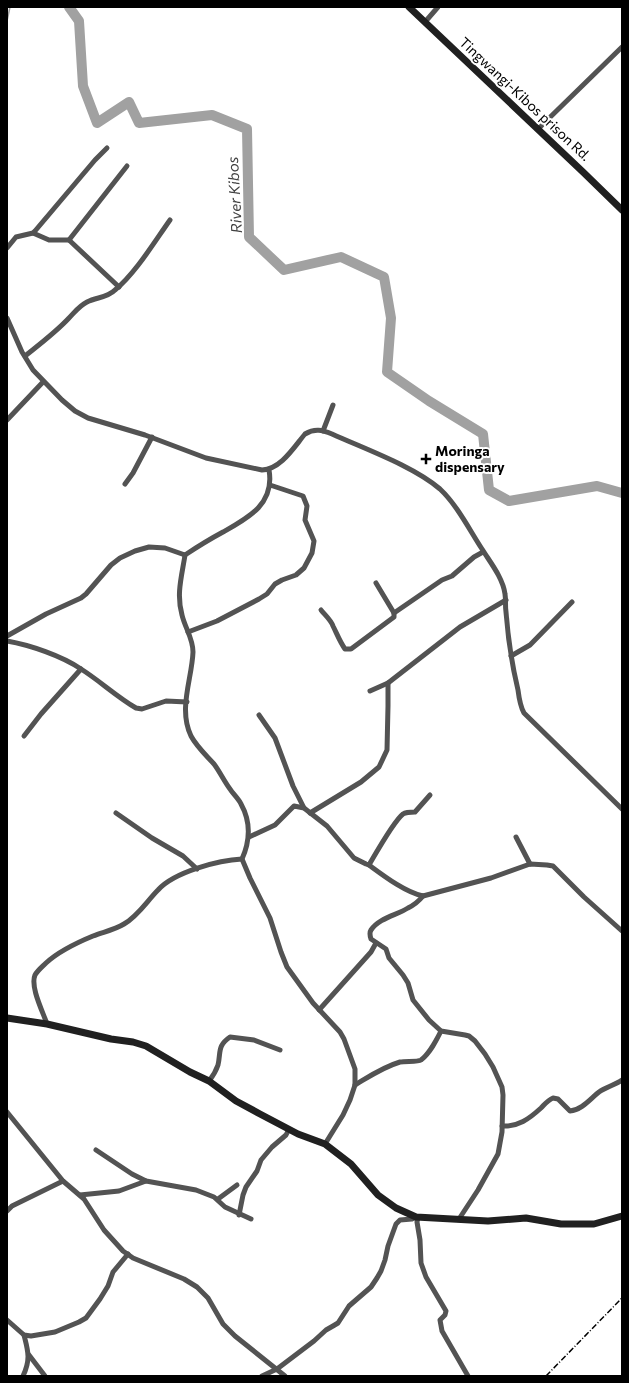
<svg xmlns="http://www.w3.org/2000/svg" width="629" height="1383" viewBox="0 0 629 1383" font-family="Commissioner,sans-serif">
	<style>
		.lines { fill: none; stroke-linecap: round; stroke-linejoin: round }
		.stream { stroke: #a1a1a1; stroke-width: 1.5 }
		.river { stroke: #a1a1a1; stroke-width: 10 }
		.street { stroke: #535353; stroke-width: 5 }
		.secondary { stroke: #202020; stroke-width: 7 }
		.rail { stroke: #000; stroke-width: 1.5; stroke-dasharray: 6 2 1 2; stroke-linecap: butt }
		.poi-dot { fill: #000; stroke: #fff; stroke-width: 1.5 }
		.labels { text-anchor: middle; stroke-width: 4; stroke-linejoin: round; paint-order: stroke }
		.street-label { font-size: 14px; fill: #000; stroke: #fff }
		.poi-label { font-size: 14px; font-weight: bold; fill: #000; stroke: #fff; text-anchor: start }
		.water-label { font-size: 15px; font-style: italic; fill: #424242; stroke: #fff }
	</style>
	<rect width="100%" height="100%" fill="#fff"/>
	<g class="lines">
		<path class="stream" d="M7,21l3,-14"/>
		<path class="river" d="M69,7l10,14 4,65 14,37 32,-21 10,21 73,-8 35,14 2,108 35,33 57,-13 43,20 7,41 -4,54 42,29 54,33 6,56 20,11 88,-15 25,7"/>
		<g class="street">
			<path d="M425,22l13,-15"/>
			<path d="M538,129l84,-82"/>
			<path d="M33,233l16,7h20l50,47"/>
			<path d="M69,240l58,-74"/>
			<path d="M7,248l9,-11 17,-4 2,-2 60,-71 12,-12"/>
			<path d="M7,318l15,34 11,18 29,30 13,11 13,7 57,17 61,23 56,12c19,-1 32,-23 43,-36 10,-6 17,-4 27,0 33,15 81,32 108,55 17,16 29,40 42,60 8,13 21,29 23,45 1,6 0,12 1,18 2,26 6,53 12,78 1,8 2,16 6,23l98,96"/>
			<path d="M25,356c15,-12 31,-24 44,-38 6,-6 10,-12 18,-16 10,-5 20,-4 28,-12 20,-16 40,-49 55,-70"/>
			<path d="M7,420l36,-38"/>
			<path d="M323,431l10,-26"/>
			<path d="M125,484l8,-11 19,-36"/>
			<path d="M185,555c-3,20 -9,39 -3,60 3,13 11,23 11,37 -1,27 -15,57 -2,84 6,11 14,18 23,28 6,8 10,17 16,25 3,5 8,9 11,15 10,18 9,37 1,55l8,19 20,40 11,34 6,15 26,36 27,29 4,7 11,30v16l-5,15 -7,15 -18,29"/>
			<path d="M321,610c4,5 10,10 12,16 4,8 7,16 12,23h6l43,-32v-4l-18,-30"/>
			<path d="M394,613l48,-33 10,-4 22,-19 9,-5"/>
			<path d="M188,632l29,-11 42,-22 8,-5 8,-10 7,-4 14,-5 8,-7 8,-15 2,-12 -9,-21 2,-14 -4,-10 -33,-11"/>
			<path d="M7,636l39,-22 35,-16 5,-4 25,-29 9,-7 15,-7 14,-4 16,1 20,7c12,-8 25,-16 38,-23 25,-14 52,-28 46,-62"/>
			<path d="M7,641c23,4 55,15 74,28 19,12 36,28 55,39l6,1 24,-8 21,1"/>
			<path d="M511,656l19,-11 42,-43"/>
			<path d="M370,691l18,-8 72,-56 46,-27"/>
			<path d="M259,715l16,23 18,48 11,22"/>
			<path d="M24,736l17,-22 40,-45"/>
			<path d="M116,813l36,25 31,18 14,13"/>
			<path d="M310,813l51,-31 18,-15 8,-17 1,-44v-23"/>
			<path d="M249,837l26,-12 19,-19 10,2 23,18 27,32 12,6 3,1c15,11 36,27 54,31l68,-18 39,-14 17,1 6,1 31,31 38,34"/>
			<path d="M516,837l14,27"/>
			<path d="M369,865c7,-12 25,-44 34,-51 3,-2 8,-2 12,-2l15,-17"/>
			<path d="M423,896c-4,5 -9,9 -15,12 -11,7 -29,10 -37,22 -2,3 -1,6 0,9l15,10 3,9 14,17 5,8 5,17 16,20 12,11 24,4 4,1 6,5 10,13 8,13 9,20 1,8 -1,37 -4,22 -20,36 -19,29"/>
			<path d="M319,1010l52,-58 5,-9"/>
			<path d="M47,1024c-4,-12 -17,-37 -12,-49 3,-5 7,-8 11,-12 13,-12 30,-20 47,-27 10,-4 21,-6 31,-12 14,-8 23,-23 34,-34 16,-18 61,-30 84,-31"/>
			<path d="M209,1081c4,-5 7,-10 9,-16 3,-13 -1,-19 12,-28l24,3 26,10"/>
			<path d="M355,1085c15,-9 28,-18 45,-23 6,-1 18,0 21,-2 9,-7 15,-19 20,-29"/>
			<path d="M7,1112l56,69 21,18 20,31 19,21 10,7 51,21 13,8 11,11 15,26 12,12 50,40"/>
			<path d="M502,1126c16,1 27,-7 39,-18 4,-4 7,-8 12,-10l5,1 12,12c12,-1 21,-13 29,-19 7,-5 16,-7 23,-12"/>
			<path d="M96,1150l36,24 14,7 50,9 18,7 11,10 26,12"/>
			<path d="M80,1195l39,-4 27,-10"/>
			<path d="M218,1199l19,-14"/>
			<path d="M7,1211l5,-5 51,-25"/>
			<path d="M239,1215l4,-20 3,-8 11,-16 4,-11 11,-13 14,-12 3,-6"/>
			<path d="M418,1217l-1,5 3,18 1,23 5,14 20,34 -1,4 -5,5 2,11 26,45"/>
			<path d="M7,1320l17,15 7,1 24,-4 24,-10 7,-4 14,-19 8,-13 5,-14 15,-18"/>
			<path d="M29,1355l16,21"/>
			<path d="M23,1376c8,-17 5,-25 1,-41"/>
			<path d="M262,1376l15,-7 37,-28 12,-11 7,-4 5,-3 11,-17 22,-19 6,-9 4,-7 4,-11 3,-14 8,-22 4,-4 12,-1 4,-2"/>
		</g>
		<g class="secondary">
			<path d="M409,7l174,165 39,38"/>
			<path d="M7,1018l40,6 64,15 22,3 13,4 44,26 19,9 27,20 24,13 38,20 27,10 26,20 27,31 18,13 20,9 72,4 38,-3 35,6h33l28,-8"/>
		</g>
		<path class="rail" d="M546,1376l76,-78"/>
	</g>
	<path class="poi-dot" d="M424 453h4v4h4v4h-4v4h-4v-4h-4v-4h4z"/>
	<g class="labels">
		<g class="street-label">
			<text transform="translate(525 99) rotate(43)" y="5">Tingwangi-Kibos prison Rd.</text>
		</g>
		<g class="poi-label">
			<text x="435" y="456">Moringa<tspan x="435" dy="16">dispensary</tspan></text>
		</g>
		<g class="water-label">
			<text transform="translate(235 195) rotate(-93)" y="5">River Kibos</text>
		</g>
	</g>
	<rect width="629" height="1383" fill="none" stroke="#000000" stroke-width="16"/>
</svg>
